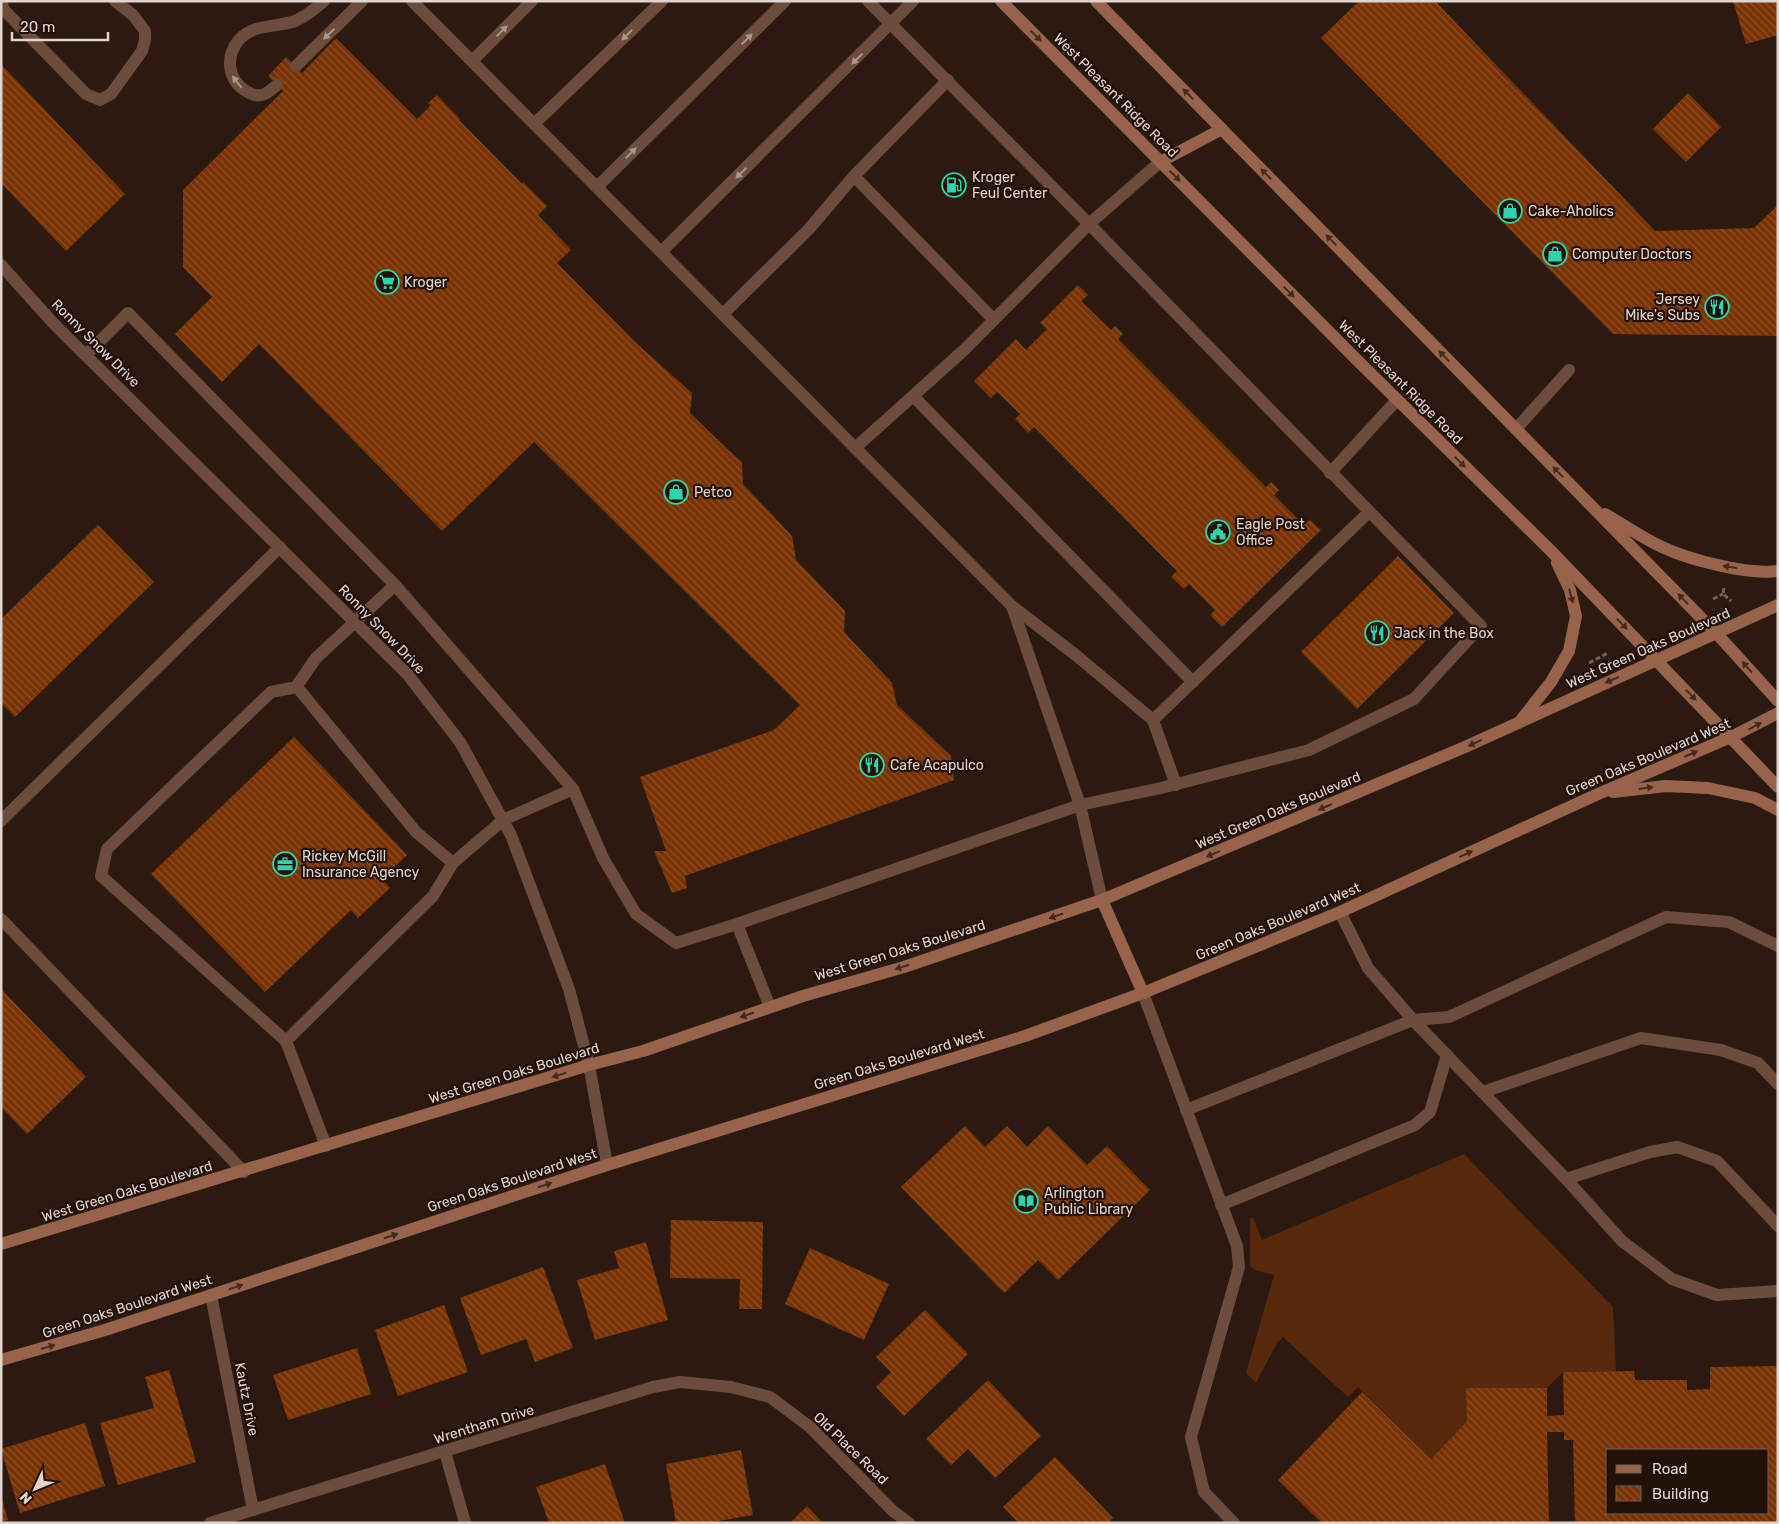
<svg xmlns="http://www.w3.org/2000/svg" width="1779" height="1524" viewBox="0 0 1779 1524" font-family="Rubik,sans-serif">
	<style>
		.grass { fill: #58280d }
		.building { fill: url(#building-back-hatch); fill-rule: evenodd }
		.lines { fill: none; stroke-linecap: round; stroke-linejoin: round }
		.path { stroke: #73635c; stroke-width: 3; stroke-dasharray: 5 2.5; stroke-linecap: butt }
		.lane { stroke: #6c4c3c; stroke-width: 12 }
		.street { stroke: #6c4c3c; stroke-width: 12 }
		.secondary { stroke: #97644b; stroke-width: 12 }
		.oneway { fill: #ac978c }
		.oneway2 { fill: #452a1c }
		.labels { text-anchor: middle; stroke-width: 4.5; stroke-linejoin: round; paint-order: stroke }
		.street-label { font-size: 14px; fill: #e1d4ce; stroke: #221108 }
		.poi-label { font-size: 14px; fill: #e1d4ce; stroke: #221108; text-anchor: start }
	</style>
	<defs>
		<pattern id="building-back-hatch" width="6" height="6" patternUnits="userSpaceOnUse" patternTransform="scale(1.25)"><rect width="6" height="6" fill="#793302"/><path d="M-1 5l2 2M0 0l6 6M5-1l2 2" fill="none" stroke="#8c5026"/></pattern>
	</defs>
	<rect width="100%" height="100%" fill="#2c1a11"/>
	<path class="grass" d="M1464,1154l149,153 3,64 -53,1 -16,16h-80v33l-36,38 -73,-72 -10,10 -65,-60 -6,6 -21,40 -10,-10 28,-98 -19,-5 -5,-4v-48h3l9,22z"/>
	<g class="building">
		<path d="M1359,1h76l220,230 99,-3 24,-23v131l-165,-2 -292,-296z"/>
		<path d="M1733,1h45v34l-32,9z"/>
		<path d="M336,38l81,81 14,-14 -3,-2 9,-8 23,24 -1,1 63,64 1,-2 24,24 -9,9 33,35 -14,13 78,79 57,51 -2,20 52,50 1,21 49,52 4,24 49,51 -1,21 48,51 5,22 54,51 3,24 -269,96 2,12 -15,5 -18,-42h12l-26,-74 134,-47 26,-25 -266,-263 -92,89 -183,-187 -37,38 -47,-48 37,-37 -29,-30v-77l100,-99 -15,-15 18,-19 16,16z"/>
		<path d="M1,64l124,130 -59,57 -65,-68z"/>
		<path d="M1688,93l33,34 -35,35 -33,-33z"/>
		<path d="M1078,285l10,10 -7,6 30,29 4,-4 8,8 -5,5 148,148 5,-5 8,8 -5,5 29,29 7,-4 11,10 -99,97 -12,-12 5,-5 -26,-26 -5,5 -13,-12 6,-6 -143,-144 -6,6 -13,-14 5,-5 -23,-22 -6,6 -17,-17 42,-42 10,11 21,-21 -7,-6z"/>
		<path d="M98,525l56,57 -139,135 -14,-14v-84z"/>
		<path d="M1398,556l56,57 -97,96 -56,-57z"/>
		<path d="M294,737l113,118 -25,24 8,9 -32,30 -7,-8 -86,82 -114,-118z"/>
		<path d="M1,989l85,88 -59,57 -26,-27z"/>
		<path d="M965,1126l20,21 22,-21 20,21 21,-21 39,39 20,-19 43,44 -92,90 -20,-20 -34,33 -103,-106z"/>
		<path d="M671,1220l92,2 -1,87h-23l1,-30 -70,-1z"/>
		<path d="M646,1242l22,78 -73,20 -18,-60 42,-12 -5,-17z"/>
		<path d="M810,1248l79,36 -25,56 -79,-36z"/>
		<path d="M543,1267l30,81 -38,14 -9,-23 -45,16 -21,-57z"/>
		<path d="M444,1305l24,67 -70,24 -23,-66z"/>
		<path d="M925,1310l43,44 -64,62 -28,-29 15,-15 -15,-15z"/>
		<path d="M357,1348l14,46 -83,26 -15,-45z"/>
		<path d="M1778,1366v157h-203l-2,-83h-9v-8h-17l2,91h-227l-44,-43 84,-88 69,67 36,-38 -1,-33h81v28l17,-1 -1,-43 71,-1 1,9h52v10l23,-1v-22zM1608,1450h160v63h-160z"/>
		<path d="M169,1370l27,92 -78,23 -18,-62 54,-15 -9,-31z"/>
		<path d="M988,1380l53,56 -46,42 -27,-29 -17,16 -25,-26z"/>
		<path d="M85,1423l20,63 -85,27 -19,-64z"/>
		<path d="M741,1450l12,65 -46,8h-31l-10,-59z"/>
		<path d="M1055,1457l58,61 -5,5h-89l-16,-16z"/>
		<path d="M605,1464l20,59h-76l-13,-36z"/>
		<path d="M1,1496l7,24 -7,2z"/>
		<path d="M807,1506l16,17h-33z"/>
	</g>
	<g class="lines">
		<g class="path">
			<path d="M1724,588l-1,6 8,7"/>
			<path d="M1713,599l10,-5"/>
			<path d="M1589,663l19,-10"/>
		</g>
		<g class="lane">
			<path d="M2,1l1,8 83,85 14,6 11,-6 31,-43 3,-11v-9l-12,-16 -18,-14"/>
			<path d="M868,1l221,223 392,402 -67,73 -105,51 -148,38 -81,17 22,95"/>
			<path d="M472,61l60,-60"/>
			<path d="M296,66l66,-65"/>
			<path d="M948,80l-94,96 140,144"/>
			<path d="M277,85c-4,3 -8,7 -12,9 -7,3 -13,1 -19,-3 -18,-11 -21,-33 -8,-50 15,-18 37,-13 57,-20 11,-5 20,-12 29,-20"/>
			<path d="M534,124l128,-123"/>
			<path d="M597,187l188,-186"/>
			<path d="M661,252l252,-251"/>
			<path d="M723,314l86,-85 45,-53"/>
			<path d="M86,355l42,-42 267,272 178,204 30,69 33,56 40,29 61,-19 343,-119 -68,-199 -600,-605"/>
			<path d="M913,396l280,286"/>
			<path d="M1516,429l53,-59"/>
			<path d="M855,448l109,-98 125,-126 71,-62"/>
			<path d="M1330,473l67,-73"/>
			<path d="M1012,606l65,50 76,64"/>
			<path d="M296,687l20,-29 79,-73"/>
			<path d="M1176,785l-23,-65 216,-208"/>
			<path d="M1,821l279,-274"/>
			<path d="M1340,912l28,56 45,52 153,159 56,62 50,38 45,16 61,-4"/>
			<path d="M1,919l243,253"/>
			<path d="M737,924l33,83"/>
			<path d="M1143,993l94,253 2,21 -48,170 13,55 30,31"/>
			<path d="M286,1041l-185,-165 6,-27 164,-157 26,-5 119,145 37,31"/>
			<path d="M1483,1092l158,-54 80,12 37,13 20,21"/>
			<path d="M1186,1110l227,-90 36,-3 217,-100 63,5 49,24"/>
			<path d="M326,1146l-40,-105 147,-145 20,-33 50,-43 70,-31"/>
			<path d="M1566,1179l84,-27 27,-5 40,14 61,65"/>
			<path d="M1221,1205l194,-80 15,-13 17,-57"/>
		</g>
		<g class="street">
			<path d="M1,265l52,58 355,352 52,67 51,93 58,154 20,76 18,100"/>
			<path d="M211,1295l42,215"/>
			<path d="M445,1452l20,71"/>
			<path d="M210,1523l443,-136 27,-5 51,5 39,10 40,30 83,84 16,12"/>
		</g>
		<g class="secondary">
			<path d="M1001,1l356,359 194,191 227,236"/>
			<path d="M1096,1l621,633 61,67"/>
			<path d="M1160,162l62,-33"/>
			<path d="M1605,514c19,11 37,24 57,33 28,13 85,28 116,24"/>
			<path d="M1521,720l30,-38 18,-31 7,-35 -6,-26 -13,-27"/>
			<path d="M1613,792l53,-6 42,2 47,10 23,12"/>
			<path d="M1102,900l41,93"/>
			<path d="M1,1244l588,-179 54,-14 160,-55 101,-29 198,-67 363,-153 313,-142"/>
			<path d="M1,1360l104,-30 502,-165 418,-129 118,-43 197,-81 258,-118 133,-57 47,-24"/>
		</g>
	</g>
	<defs><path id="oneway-solid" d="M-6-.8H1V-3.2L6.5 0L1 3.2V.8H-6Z" transform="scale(1.25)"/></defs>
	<g class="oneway">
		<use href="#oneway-solid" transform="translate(502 31) rotate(-45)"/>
		<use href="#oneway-solid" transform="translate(329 34) rotate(136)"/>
		<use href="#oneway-solid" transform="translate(627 35) rotate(136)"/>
		<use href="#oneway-solid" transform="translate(747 39) rotate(-45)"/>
		<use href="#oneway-solid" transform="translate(857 59) rotate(135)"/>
		<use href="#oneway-solid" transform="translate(237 82) rotate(-128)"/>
		<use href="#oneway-solid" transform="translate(631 153) rotate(-45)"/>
		<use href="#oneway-solid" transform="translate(741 173) rotate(135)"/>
	</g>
	<g class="oneway2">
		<use href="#oneway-solid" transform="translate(1036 36) rotate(45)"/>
		<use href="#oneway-solid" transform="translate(1188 94) rotate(-134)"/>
		<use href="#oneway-solid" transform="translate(1266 174) rotate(-134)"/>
		<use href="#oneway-solid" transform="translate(1175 176) rotate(45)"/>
		<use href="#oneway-solid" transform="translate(1331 240) rotate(-134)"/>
		<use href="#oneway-solid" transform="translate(1289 292) rotate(45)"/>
		<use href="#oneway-solid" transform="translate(1444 356) rotate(-134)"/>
		<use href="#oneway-solid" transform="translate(1460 462) rotate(44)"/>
		<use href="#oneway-solid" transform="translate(1558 472) rotate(-134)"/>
		<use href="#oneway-solid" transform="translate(1730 567) rotate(-171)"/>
		<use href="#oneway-solid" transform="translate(1571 596) rotate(75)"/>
		<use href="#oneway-solid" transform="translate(1683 599) rotate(-134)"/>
		<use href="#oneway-solid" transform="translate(1622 624) rotate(46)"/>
		<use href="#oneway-solid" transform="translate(1747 667) rotate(-132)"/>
		<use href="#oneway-solid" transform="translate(1612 680) rotate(156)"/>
		<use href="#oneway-solid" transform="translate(1691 695) rotate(46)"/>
		<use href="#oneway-solid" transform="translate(1755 726) rotate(-28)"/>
		<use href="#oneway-solid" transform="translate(1475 743) rotate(155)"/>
		<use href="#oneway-solid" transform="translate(1691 754) rotate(-23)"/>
		<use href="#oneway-solid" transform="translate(1646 788) rotate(-7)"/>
		<use href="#oneway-solid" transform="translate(1325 807) rotate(157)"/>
		<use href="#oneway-solid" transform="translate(1213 854) rotate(157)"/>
		<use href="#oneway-solid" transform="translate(1466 854) rotate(-25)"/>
		<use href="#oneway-solid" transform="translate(1056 916) rotate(161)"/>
		<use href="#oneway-solid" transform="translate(902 967) rotate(163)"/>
		<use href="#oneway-solid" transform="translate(747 1015) rotate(161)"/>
		<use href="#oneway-solid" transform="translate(559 1075) rotate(163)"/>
		<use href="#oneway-solid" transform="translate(545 1185) rotate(-18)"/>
		<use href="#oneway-solid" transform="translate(391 1236) rotate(-18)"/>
		<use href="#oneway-solid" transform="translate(236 1287) rotate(-18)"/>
		<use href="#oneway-solid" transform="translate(48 1347) rotate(-16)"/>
	</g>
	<defs>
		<g id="fuel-ring" transform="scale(1.25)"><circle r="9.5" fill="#221108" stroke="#2ed4ab" stroke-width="1.5"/><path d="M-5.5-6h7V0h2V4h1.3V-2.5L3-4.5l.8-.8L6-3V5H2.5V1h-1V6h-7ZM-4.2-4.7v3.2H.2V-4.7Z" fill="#2ed4ab"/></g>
		<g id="shop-ring" transform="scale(1.25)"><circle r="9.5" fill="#221108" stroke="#2ed4ab" stroke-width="1.5"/><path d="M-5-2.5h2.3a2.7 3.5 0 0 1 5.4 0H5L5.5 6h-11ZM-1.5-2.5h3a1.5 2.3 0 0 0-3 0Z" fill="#2ed4ab"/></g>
		<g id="supermarket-ring" transform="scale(1.25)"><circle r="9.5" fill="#221108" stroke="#2ed4ab" stroke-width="1.5"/><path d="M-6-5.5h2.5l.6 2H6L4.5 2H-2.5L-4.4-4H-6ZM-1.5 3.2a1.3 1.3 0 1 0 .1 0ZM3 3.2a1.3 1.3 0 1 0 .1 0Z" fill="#2ed4ab"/></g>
		<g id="restaurant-ring" transform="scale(1.25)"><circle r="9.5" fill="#221108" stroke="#2ed4ab" stroke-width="1.5"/><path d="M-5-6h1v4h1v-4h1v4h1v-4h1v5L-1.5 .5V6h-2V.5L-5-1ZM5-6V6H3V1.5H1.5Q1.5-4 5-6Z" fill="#2ed4ab"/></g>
		<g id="civic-ring" transform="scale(1.25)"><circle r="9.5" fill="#221108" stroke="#2ed4ab" stroke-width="1.5"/><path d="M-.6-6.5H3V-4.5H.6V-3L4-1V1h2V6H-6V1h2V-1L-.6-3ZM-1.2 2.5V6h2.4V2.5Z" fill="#2ed4ab"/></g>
		<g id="office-ring" transform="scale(1.25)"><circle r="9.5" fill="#221108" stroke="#2ed4ab" stroke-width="1.5"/><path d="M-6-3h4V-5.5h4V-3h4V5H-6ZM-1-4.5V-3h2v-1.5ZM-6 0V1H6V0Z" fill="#2ed4ab"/></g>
		<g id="library-ring" transform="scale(1.25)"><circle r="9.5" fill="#221108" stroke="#2ed4ab" stroke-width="1.5"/><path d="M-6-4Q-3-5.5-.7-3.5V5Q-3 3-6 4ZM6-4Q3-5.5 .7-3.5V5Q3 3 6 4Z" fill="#2ed4ab"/></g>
	</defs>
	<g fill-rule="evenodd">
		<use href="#fuel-ring" x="954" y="185"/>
		<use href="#shop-ring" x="1510" y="211"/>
		<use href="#shop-ring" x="1555" y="254"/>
		<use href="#supermarket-ring" x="387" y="282"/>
		<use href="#restaurant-ring" x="1717" y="307"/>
		<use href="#shop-ring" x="676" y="492"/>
		<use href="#civic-ring" x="1218" y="532"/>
		<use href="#restaurant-ring" x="1377" y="633"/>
		<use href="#restaurant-ring" x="872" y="765"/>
		<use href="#office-ring" x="285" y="864"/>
		<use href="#library-ring" x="1026" y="1201"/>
	</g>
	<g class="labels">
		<g class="street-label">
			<text transform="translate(1116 95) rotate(45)" y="5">West Pleasant Ridge Road</text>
			<text transform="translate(96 343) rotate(45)" y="5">Ronny Snow Drive</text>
			<text transform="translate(1401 382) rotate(45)" y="5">West Pleasant Ridge Road</text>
			<text transform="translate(382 629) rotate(46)" y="5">Ronny Snow Drive</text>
			<text transform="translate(1648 648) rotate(-24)" y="5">West Green Oaks Boulevard</text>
			<text transform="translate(1648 757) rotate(-23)" y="5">Green Oaks Boulevard West</text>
			<text transform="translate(1278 810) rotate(-23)" y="5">West Green Oaks Boulevard</text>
			<text transform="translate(1278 921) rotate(-23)" y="5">Green Oaks Boulevard West</text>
			<text transform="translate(900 950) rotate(-17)" y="5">West Green Oaks Boulevard</text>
			<text transform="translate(899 1059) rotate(-17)" y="5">Green Oaks Boulevard West</text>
			<text transform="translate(514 1073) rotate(-17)" y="5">West Green Oaks Boulevard</text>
			<text transform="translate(512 1180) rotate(-18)" y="5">Green Oaks Boulevard West</text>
			<text transform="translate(127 1191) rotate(-17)" y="5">West Green Oaks Boulevard</text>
			<text transform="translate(127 1306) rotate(-18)" y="5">Green Oaks Boulevard West</text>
			<text transform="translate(247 1399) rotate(79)" y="5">Kautz Drive</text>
			<text transform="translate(484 1424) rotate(-17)" y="5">Wrentham Drive</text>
			<text transform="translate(851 1448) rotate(44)" y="5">Old Place Road</text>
		</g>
		<g class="poi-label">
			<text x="972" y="182">Kroger<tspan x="972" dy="16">Feul Center</tspan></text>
			<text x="1528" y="216">Cake-Aholics</text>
			<text x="1572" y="259">Computer Doctors</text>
			<text x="404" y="287">Kroger</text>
			<text x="1700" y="304" text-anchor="end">Jersey<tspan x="1700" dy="16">Mike's Subs</tspan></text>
			<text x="694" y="497">Petco</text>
			<text x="1236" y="529">Eagle Post<tspan x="1236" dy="16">Office</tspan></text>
			<text x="1394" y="638">Jack in the Box</text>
			<text x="890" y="770">Cafe Acapulco</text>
			<text x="302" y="861">Rickey McGill<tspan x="302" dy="16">Insurance Agency</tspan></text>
			<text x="1044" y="1198">Arlington<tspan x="1044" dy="16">Public Library</tspan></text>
		</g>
	</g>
	<rect width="1779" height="1524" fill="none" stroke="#e1d4ce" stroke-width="5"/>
	<rect x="1606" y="1449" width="162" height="65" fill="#221108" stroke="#6e5f57"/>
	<rect x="1616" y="1465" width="25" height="8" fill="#97644b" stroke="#6e5f57"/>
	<text x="1652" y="1474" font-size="15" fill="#e1d4ce">Road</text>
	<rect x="1616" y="1486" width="25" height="15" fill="url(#building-back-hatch)" stroke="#6e5f57"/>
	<text x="1652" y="1499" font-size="15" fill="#e1d4ce">Building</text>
	<g transform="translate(35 1489) rotate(226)" stroke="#221108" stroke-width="4" paint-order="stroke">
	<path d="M0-4L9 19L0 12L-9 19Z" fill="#e1d4ce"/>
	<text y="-8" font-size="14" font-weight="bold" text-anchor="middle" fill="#e1d4ce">N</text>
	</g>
	<path d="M12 32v8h96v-8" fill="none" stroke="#e1d4ce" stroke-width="2.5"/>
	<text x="20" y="32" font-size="15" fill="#e1d4ce" stroke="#221108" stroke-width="4" paint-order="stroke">20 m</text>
</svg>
